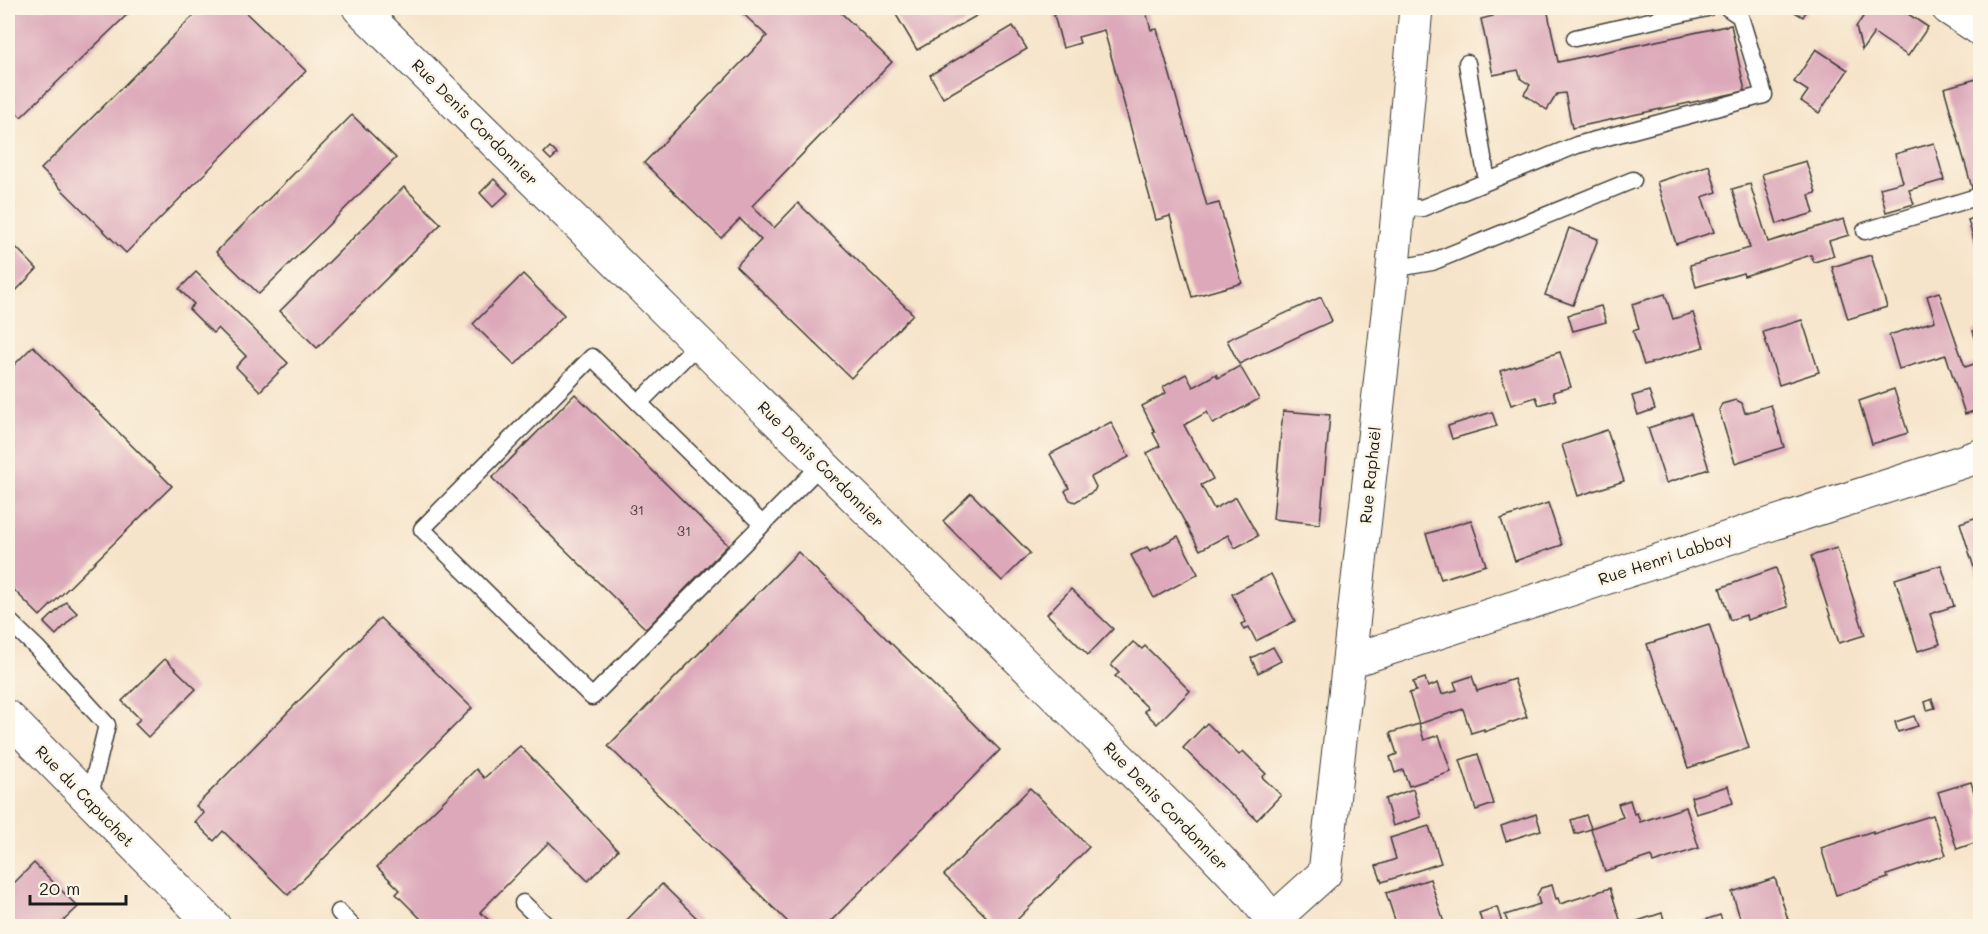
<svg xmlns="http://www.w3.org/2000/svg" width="1988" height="934" viewBox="0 0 1988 934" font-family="Mali,sans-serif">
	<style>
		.building { fill: #dca8ba }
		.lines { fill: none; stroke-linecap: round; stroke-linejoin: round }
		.service-casing { stroke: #3d3a36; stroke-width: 19 }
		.minor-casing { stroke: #3d3a36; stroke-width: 35 }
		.tertiary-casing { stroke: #3d3a36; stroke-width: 35 }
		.service { stroke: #fff; stroke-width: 16 }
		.minor { stroke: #fff; stroke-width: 33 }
		.tertiary { stroke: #fff; stroke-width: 33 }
		.labels { text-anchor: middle; stroke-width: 5; stroke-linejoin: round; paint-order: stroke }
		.number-label { font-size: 14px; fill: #4c3f44 }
		.street-label { font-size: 16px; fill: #1c1c1c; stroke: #fcf5e5 }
	</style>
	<rect width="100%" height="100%" fill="#fcf5e5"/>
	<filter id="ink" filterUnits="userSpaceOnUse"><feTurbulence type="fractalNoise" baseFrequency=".0167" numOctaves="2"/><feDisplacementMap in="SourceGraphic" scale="12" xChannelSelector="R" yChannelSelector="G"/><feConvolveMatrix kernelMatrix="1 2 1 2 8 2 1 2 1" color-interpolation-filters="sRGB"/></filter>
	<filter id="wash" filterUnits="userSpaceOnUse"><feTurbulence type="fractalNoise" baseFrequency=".008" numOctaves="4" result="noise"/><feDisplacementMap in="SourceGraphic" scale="24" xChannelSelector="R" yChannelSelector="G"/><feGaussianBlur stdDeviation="1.35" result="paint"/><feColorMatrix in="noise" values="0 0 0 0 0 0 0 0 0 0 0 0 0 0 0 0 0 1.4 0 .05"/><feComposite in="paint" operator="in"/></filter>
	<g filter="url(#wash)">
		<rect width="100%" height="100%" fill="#f6e4ca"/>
		<g id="blocks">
			<g class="building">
				<path d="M8,8h126l-113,109 -13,-13z"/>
				<path d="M201,8h40l65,63 -180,182 -85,-84z"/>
				<path d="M737,8h99l56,54 -140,144 22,22 24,-25 115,111 -62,64 -115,-112 25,-26 -21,-21 -19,19 -77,-75 123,-127z"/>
				<path d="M892,8h98l-73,42z"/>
				<path d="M1052,8h93l6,22 6,-1 50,177 12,-3 23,80 -50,14 -22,-81 -14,4 -52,-190 -26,7 2,6 -17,5z"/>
				<path d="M1491,8h56l11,54 173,-37 14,66 -173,37 -7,-35 -8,1 -10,16 -23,-16 6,-9 -9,-6 -3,-9 -25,5 -12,-56 12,-3z"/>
				<path d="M1788,8h20l-5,9z"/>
				<path d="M1869,8h30l29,19 -20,29 -34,-23 -12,17 -6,-23z"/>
				<path d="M1013,26l14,23 -84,49 -13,-23z"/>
				<path d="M1816,49l32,21 -29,43 -18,-12 7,-10 -14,-9z"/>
				<path d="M1980,78v108l-8,2 -28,-100z"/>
				<path d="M352,115l44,43 -137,136 -43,-42z"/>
				<path d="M1934,143l10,37 -35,10 5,14 -28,8 -6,-24 23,-6 -8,-28z"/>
				<path d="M550,147l7,7 -6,6 -7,-7z"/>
				<path d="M1806,161l10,32 -7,2 5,18 -37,11 -15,-50z"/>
				<path d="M1709,165l8,27 -15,5 12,35 -38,12 -19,-62z"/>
				<path d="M494,179l14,14 -15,14 -13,-14z"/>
				<path d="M1750,184l18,58 76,-23 5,16 -20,6 5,15 -20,6 -3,-7 -67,21 -1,-3 -47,14 -6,-22 60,-17 -18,-59z"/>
				<path d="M404,187l37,37 -124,124 -37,-37z"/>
				<path d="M1980,216v45l-12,-41z"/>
				<path d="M1569,228l29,11 -25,66 -28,-10z"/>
				<path d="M8,239l29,30 -29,30z"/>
				<path d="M1871,255l16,52 -39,12 -16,-52z"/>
				<path d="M196,272l92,91 -28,28 -24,-24 10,-11 -28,-28 -5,5 -24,-24 5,-5 -15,-15z"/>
				<path d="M523,274l41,41 -49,50 -42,-41z"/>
				<path d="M1939,292l26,75 15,-5v47l-15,5 -19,-59 -47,14 -10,-34 46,-14 -8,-25z"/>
				<path d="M1665,294l8,25 20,-6 11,34 -60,18 -11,-34 6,-2 -7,-25z"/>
				<path d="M1321,297l11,24 -93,43 -12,-24z"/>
				<path d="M1601,306l5,16 -33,9 -5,-16z"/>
				<path d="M1802,320l17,52 -40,13 -16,-53z"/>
				<path d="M1980,329v25l-7,-23z"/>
				<path d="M33,346l139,140 -132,130 -32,-32v-213z"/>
				<path d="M1560,352l11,35 -18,5 3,8 -17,5 -3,-8 -25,8 -11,-34z"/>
				<path d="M1240,366l19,33 -46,25 -6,-12 -23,13 29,54 -12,6 13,24 22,-12 22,39 -23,12 -7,-13 -28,15 -53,-97 13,-7 -7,-13 2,-1 -13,-26 24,-13 -3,-6 23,-13 7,13 23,-13 2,4z"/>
				<path d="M1894,389l14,44 -36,11 -13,-43z"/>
				<path d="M1649,391l6,18 -17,6 -6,-19z"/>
				<path d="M575,394l153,151 -82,84 -154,-151z"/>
				<path d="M1736,400l6,3 3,10 26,-8 13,42 -49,16 -16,-53 3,-6z"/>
				<path d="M1283,411l47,4 -10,109 -47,-5z"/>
				<path d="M1492,412l5,14 -45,13 -4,-13z"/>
				<path d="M1691,414l18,55 -43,14 -18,-55z"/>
				<path d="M1111,422l18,35 -38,20 5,10 -2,4 -19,11 -5,-2 -5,-9 4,-3 -19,-34z"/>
				<path d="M1607,430l17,51 -46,15 -16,-51z"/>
				<path d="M971,493l59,60 -28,28 -59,-60z"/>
				<path d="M1548,503l14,42 -47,16 -14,-42z"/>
				<path d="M1980,516v71l-20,-64z"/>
				<path d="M1471,520l15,45 -45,14 -15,-45z"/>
				<path d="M1178,536l20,38 -44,24 -23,-43 16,-8 3,4z"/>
				<path d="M1837,548l28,87 -26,8 -28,-87z"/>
				<path d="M798,552l202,198 -174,176h-34l-184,-180z"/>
				<path d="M1941,565l13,41 -24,8 10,30 -22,7 -23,-72z"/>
				<path d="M1776,568l12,39 -41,13 -1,-5 -16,5 -10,-32z"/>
				<path d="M1271,574l24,47 -39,20 -7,-14 -5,3 -3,-6 5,-2 -14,-28z"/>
				<path d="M1071,589l42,40 -25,26 -41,-41z"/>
				<path d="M66,602l11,11 -21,22 -12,-12z"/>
				<path d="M380,618l92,90 -184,187 -65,-64 -9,10 -19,-19 9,-9 -8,-7z"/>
				<path d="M1709,624l40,124 -61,20 -41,-124z"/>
				<path d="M1133,642l9,7 3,-3 45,45 -33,33 -13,-13 4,-3 -33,-32 4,-3 -8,-8z"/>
				<path d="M1273,647l8,14 -23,12 -7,-15z"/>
				<path d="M165,659l31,30 -48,48 -13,-13 5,-5 -18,-18z"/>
				<path d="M1472,676l5,15 37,-12 13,38 -43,15v-3l-13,4 -8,-24 -44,15 5,16 15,-5 12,37 -42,14 -6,-16 -8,3 -5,-16 7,-3 -7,-21 29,-9 -10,-31 7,-2 -3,-9 12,-4 3,9 10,-4 4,11 15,-4 -3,-8z"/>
				<path d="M1932,699l3,9 -8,2 -2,-8z"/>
				<path d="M1914,716l4,10 -20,6 -3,-10z"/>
				<path d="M1207,723l32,32 4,-4 23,23 -4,3 19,18 -24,25 -74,-72z"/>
				<path d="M520,746l98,104 -30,31 -39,-39 -69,70 15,14h-67l-32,-32 4,-4 -23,-23 99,-98 8,9z"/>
				<path d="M1478,754l16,50 -18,6 -16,-50z"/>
				<path d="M1971,782l9,30v29l-23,8 -19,-57z"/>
				<path d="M1728,786l5,17 -37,11 -5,-17z"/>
				<path d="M1030,788l59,59 -78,79h-15l-52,-51z"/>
				<path d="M1413,789l8,28 -28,9 -8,-27z"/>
				<path d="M1630,800l4,14 3,-1 3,9 46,-15 13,41 -46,15 -2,-7 -46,15 -14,-42 -16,5 -4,-14 15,-5 5,13 32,-11 -5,-13z"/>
				<path d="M1536,814l5,16 -35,11 -5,-15z"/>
				<path d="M1933,815l13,40 -59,20 1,3 -52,17 -15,-47 52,-17v3z"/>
				<path d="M1429,826l12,37 -59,19 -6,-16 20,-7 -6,-21z"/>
				<path d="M34,863l44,44 -20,19h-50v-37z"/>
				<path d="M1775,878l15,48h-43l-2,-6 -4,1 -9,-29z"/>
				<path d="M1430,879l15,47h-48l-11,-33z"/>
				<path d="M662,884l43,42h-84z"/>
				<path d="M1552,885l4,14 2,-1 2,6 50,-16 12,38 40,-13 4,13h-157l-4,-11 35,-11 -3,-9 4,-7z"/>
				<path d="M1497,907l5,16 -19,3 -4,-13z"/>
				<path d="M1720,915l4,11h-37z"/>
			</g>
		</g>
	</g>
	<g filter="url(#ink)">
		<use href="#blocks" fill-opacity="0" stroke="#3d3a36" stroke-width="1.5"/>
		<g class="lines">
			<g class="service-casing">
				<g id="service">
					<path d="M1575,38l132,-30"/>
					<path d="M1467,63l20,118"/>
					<path d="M1398,207l24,1 155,-63 187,-50 -24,-79 -12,-8"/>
					<path d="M1865,231l115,-35"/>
					<path d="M1392,269l40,-7 201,-82"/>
					<path d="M699,343l-60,60 -47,-46 -170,172 170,168 230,-233"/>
					<path d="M639,403l123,121"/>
					<path d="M8,620l29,28 70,77 -18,74"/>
					<path d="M523,903l24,23"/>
					<path d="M339,912l13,14"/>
				</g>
			</g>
			<g class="minor-casing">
				<g id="minor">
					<path d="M1948,8l32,21"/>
					<path d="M1350,661l630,-205"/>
					<path d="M8,717l206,209"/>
					<path d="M1273,920l52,-47 67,-595 24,-270"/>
				</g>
			</g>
			<g class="tertiary-casing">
				<path id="tertiary" d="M359,8l819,808 73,77 26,33"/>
			</g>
			<use href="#service" class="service"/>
			<use href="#minor" class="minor"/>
			<use href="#tertiary" class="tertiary"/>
		</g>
	</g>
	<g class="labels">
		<g class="number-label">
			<text x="637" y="515">31</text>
			<text x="684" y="536">31</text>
		</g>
		<g class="street-label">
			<text transform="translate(475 122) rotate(45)" y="6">Rue Denis Cordonnier</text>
			<text transform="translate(821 464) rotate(45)" y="6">Rue Denis Cordonnier</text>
			<text transform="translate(1370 475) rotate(-84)" y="6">Rue Raphaël</text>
			<text transform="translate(1665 558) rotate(-18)" y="6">Rue Henri Labbay</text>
			<text transform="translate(85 796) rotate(46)" y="6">Rue du Capuchet</text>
			<text transform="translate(1166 806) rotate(46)" y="6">Rue Denis Cordonnier</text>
		</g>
	</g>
	<rect width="1988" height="934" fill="none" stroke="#fcf5e5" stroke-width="30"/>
	<path d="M30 895v9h96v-9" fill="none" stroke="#1c1c1c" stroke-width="3"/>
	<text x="39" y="895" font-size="18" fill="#1c1c1c" stroke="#fcf5e5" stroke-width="4.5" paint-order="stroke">20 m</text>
</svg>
